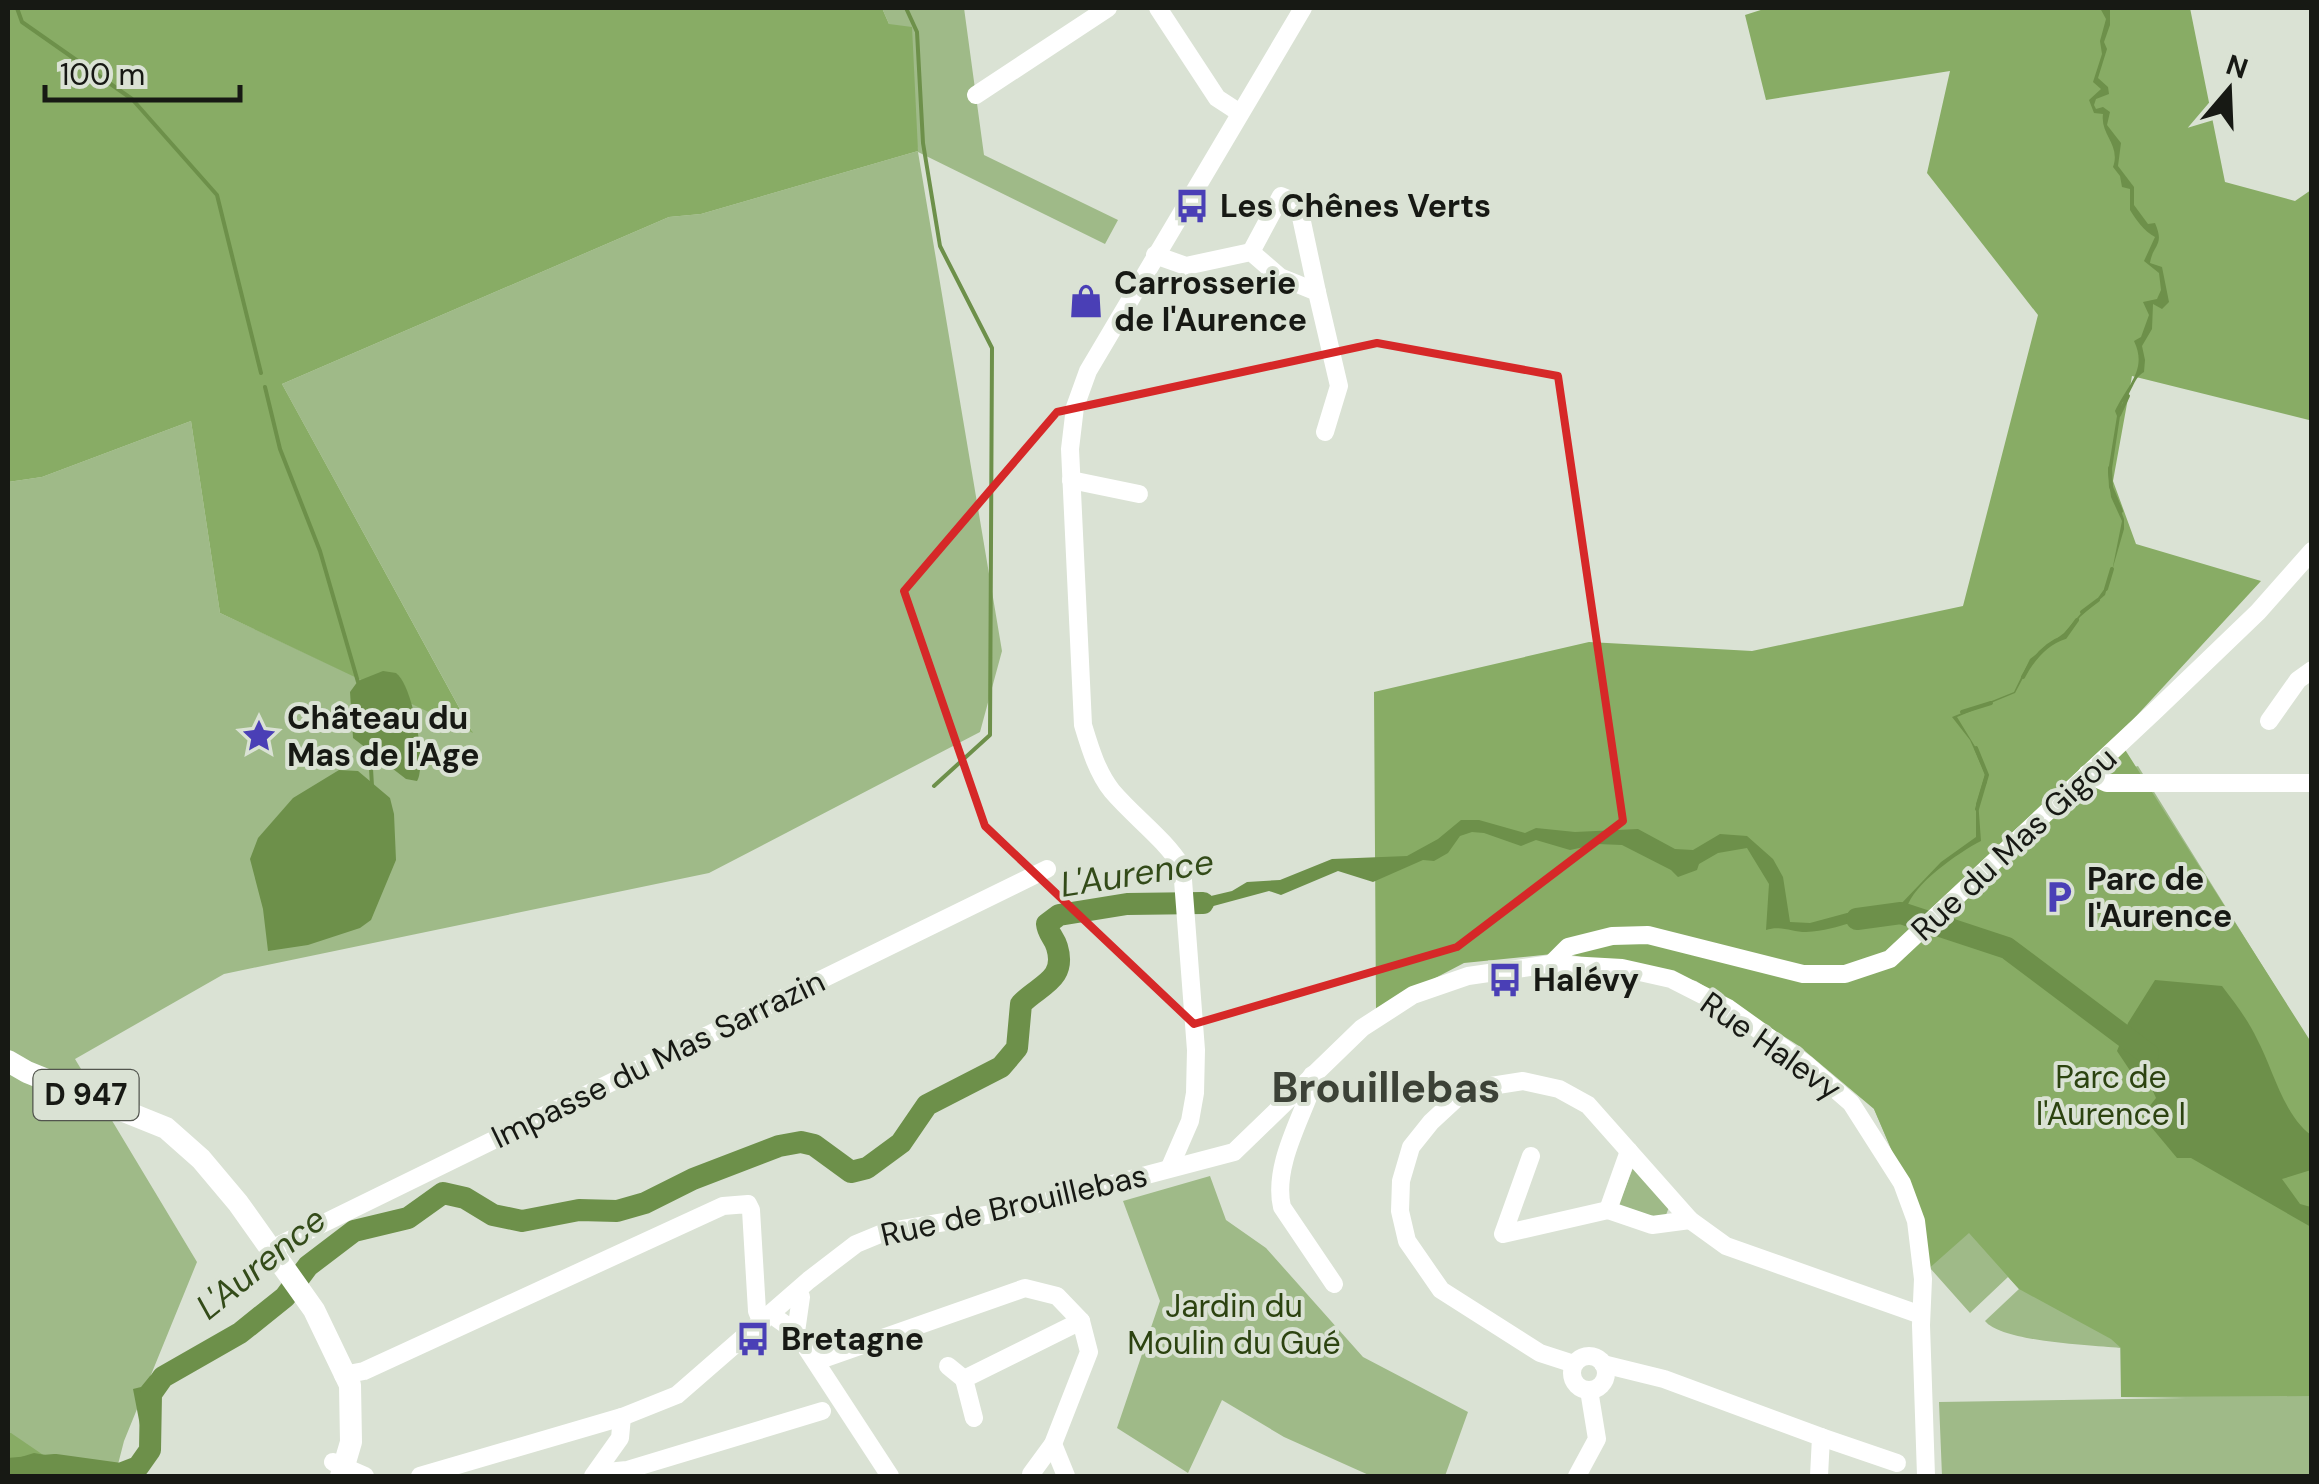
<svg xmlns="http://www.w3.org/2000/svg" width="2319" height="1484" viewBox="0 0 2319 1484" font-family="'DM Sans',sans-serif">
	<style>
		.green { fill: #9fba88 }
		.forest { fill: #88ac65 }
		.water { fill: #6d904a }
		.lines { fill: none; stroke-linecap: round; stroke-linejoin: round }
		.stream { stroke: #6d904a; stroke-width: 4 }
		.river { stroke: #6d904a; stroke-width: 22 }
		.minor { stroke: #fff; stroke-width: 18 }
		.major { stroke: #fff; stroke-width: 22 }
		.marked { fill: none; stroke: #d62828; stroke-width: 8; stroke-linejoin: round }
		.labels { text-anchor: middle; stroke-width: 8; stroke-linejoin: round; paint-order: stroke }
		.shield { fill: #dae2d4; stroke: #52554e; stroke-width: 2.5 }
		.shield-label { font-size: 30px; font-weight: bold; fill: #171914 }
		.poi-label { font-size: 32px; font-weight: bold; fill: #171914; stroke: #dae2d4; text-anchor: start }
		.street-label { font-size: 32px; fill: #171914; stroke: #dae2d4 }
		.park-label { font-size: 32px; fill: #2c4310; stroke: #dae2d4 }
		.water-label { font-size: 35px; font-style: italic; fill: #334b19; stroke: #dae2d4 }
		.district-label { font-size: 42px; font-weight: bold; fill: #3c4237; stroke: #dae2d4 }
	</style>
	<rect width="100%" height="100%" fill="#dae2d4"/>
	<g class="green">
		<path d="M882,8h82l20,147 134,65 -13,24 -187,-92 84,499 -22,81 -271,141 -485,101 -149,85 122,203 -73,179 -9,35h-41l-66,-43v-951l34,-5 149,-56 29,192 252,118 -190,-347 387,-167 32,-3 217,-63 -29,-127z"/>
		<path d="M2138,766l173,278v432h-369l-3,-74 247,-4 -65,-1 -1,-49c-29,-3 -118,-6 -135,-27l34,-32 -11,-12 -38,36 -40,-45 -8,-47 -48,-112 230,-334z"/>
		<path d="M1633,1168l36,39 -3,8 -11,4 -37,-13z"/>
		<path d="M1210,1176l16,44 40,28 97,109 105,55 -23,64h-74l-87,-39 -62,-37 -34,73 -71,-45 43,-127 -37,-100z"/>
	</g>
	<g class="forest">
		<path d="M8,8h874l7,16 23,3 6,124 -217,63 -32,3 -387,167 191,349 -253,-120 -29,-192 -149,56 -34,5z"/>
		<path d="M1767,8h423l35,174 70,19 16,-11 -2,230 -177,-44 -19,105 23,63 125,37 -144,156 194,305v354l-190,1v-49l-10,-9 -92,-50 -50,-56 -43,38 -4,-50 -48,-112 -75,-63 -103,-65 -134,-28 -98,10 -88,46 -2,-317 215,-50 163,9 211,-45 75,-291 -111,-142 23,-102 -184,29 -21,-85z"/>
		<path d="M8,1433h3l63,43h-66z"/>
	</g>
	<g class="water">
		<path d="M2100,8h10v17l-6,17 3,7 -9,29 10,9 1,7 -13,5 -2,6 2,4 7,-2 7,5 -3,13 14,18 -3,23 16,21v18l14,19 7,-1c10,23 -2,21 -5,40l12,4 7,35 -7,7 -9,-5 -1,25 -10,17 3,14 -1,12c-11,6 -12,22 -22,31l-12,79 14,37v10l-19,66 -25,22 -15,20 -21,12 -12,12 -17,32 -58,24 22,36 8,22v7l-9,18 3,41c-22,11 -69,44 -74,67l19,7 -3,5c-52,-16 -70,10 -117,12 -14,0 -26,-7 -40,-2l3,-46 -22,-36 -29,5 -19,11 -2,6 -19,7 -7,-7 -49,-25 -24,-1 -28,6 -34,-10 -15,6 -37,-13 -12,-1 -12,4 -12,17 -14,8 -11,-1 -50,22 -35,-11 -57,24 -12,-4 -74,20 -1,-11 38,-9 15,-9 33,-2 52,-21 75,-3 31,-17 23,-19h18l46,13 11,-5 39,4 63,-3 37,20 18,1 27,-16 27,2 26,23 10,18 7,45 20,1 37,-10 52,-7 42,-44 35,-25v-33l9,-30 -15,-34 -18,-23 62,-25 16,-33 34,-26 19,-22 12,-9 15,-21 12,-60 -11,-24 -3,-25 9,-56 -2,-5c12,-26 33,-41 19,-70l7,-4 8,-22 -6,-13 14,-3 4,-9 -2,-17 -15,-12 11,-24c-11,-6 -19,-17 -25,-27v-21l-8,-2 -2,-11 -7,-9c8,-22 -13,-32 -10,-53l-9,-1 -5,-13 12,-11 -8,-7 9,-28 -2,-13 6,-22z"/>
		<path d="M383,671l13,2c17,12 31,92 21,108l-11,-2 -53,-41 -3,-46 8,-11z"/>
		<path d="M339,770l19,1 32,27 4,16 2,46 -25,60 -11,8 -52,17 -40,6 -5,-42 -13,-50 8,-21 35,-40z"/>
		<path d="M1131,898l44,1v6c-34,-1 -102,-5 -128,19 1,10 7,13 10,23 10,33 -18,38 -36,57 -5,15 2,31 -6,46 -18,34 -64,34 -90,58 -10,8 -14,22 -22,32 -11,13 -35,30 -52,32l-37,-27 -13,-3 -22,4 -86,33 -48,24 -28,8 -38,-1 -57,11 -29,-6 -28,-17 -22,-5 -35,25 -54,13 -46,35 -7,12 -6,-7 38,-34 24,-12 55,-15 19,-15 23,-10 41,26 27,7 51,-12 41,2 16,-5 61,-31 95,-34 24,-2 49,30 40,-27 24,-38 75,-36c18,-20 12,-38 19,-61 14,-17 46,-24 37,-53 -3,-8 -10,-13 -13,-22l3,-15z"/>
		<path d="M2155,980l67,6c13,17 26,34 35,53 16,30 26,75 54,96v35l-29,9 18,25 11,3v20l-120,-69h-14l-35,-42 14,-18 -5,-11 -12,-3 -22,-33 11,-28z"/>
		<path d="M282,1290l3,7 -45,36 -60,32 -25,21c-11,22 1,50 -7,69 -15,29 -67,12 -94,10 -16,-1 -31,1 -46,4v-8l26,-8 86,15 12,-5 12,-17 -11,-57 8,-2 9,-11 91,-52z"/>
	</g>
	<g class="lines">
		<g class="stream">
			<path d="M17,8l5,14 110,77 85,96 44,178"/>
			<path d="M906,8l11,24 6,111 17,103 52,102 -2,387 -56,51"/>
			<path d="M265,387l15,62 40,102 38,131"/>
			<path d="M2119,415l9,-19"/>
			<path d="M2110,468l1,19 10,24"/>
			<path d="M2106,589l6,-20"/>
			<path d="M2082,612l16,-12"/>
			<path d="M2023,677c9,-17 23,-34 42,-40l12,-17"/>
			<path d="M1962,712l29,-9"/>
			<path d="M1976,748l11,27 -10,34"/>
			<path d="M370,751l2,35"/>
		</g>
		<g class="river">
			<path d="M1857,919l44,-6 106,35 141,106"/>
			<path d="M8,1469l47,-4 65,9 18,-7 12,-17 1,-56 12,-17 77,-44 45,-36 23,-31 46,-35 54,-13 35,-25 22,5 28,17 29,6 57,-11 38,1 28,-8 48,-24 86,-33 22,-4 13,3 37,27 16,-4 34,-25 26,-38 74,-38 16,-19 4,-44c18,-19 46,-24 36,-57 -3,-10 -9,-13 -10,-23l12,-9 68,-11 76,-1"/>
		</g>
		<g class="minor">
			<path d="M1158,8l59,90 23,15"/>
			<path d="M976,95l132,-87"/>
			<path d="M1251,252l30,-56 17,7 19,89"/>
			<path d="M1155,255l31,11 65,-14 29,25 37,15 22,94 -14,46"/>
			<path d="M1071,480l68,14"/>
			<path d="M2269,721l29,-41 14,-10"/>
			<path d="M2087,774l20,9h205"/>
			<path d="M1551,964l17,-17 44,-11 36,-1 155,39h42l45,-15 266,-249 102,-98 54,-61"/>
			<path d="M1312,1075v12c-13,36 -39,81 -30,120l52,77"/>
			<path d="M1629,1151l-21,59 44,15 38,-5"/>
			<path d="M1531,1156l-28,78 105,-24"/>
			<path d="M1170,1167l20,-46 5,-28 1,-43 -14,-183c-18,-29 -47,-49 -70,-76 -15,-19 -22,-43 -29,-66l-13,-276 5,-42 13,-36 215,-363"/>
			<path d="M269,1250l778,-381"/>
			<path d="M772,1315l24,17 5,-35 -3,-5"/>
			<path d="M796,1332l94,144"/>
			<circle cx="1589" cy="1373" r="17"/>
			<path d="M817,1361l208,-73 32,8 24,25 8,31 -36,92 -22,30"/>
			<path d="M1574,1364l-34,-11 -99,-63 -34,-49 -7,-30 1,-30 10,-34 20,-25 27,-25 33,-11 32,-5 36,8 29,16 102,115 36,26 195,69"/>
			<path d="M1603,1364l61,15 157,58 -2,39"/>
			<path d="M948,1366l16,13"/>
			<path d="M343,1375l21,-4 359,-165 25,-2 3,6 6,101 5,12"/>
			<path d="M974,1418l-10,-39 117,-58"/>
			<path d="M1821,1437l76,26"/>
			<path d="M1053,1444l13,32"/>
			<path d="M333,1462l32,14"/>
			<path d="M597,1473l30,-3 195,-59"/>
			<path d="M420,1476l202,-59 55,-22 132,-115 47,-36 29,-12 125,-21 224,-59 128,-124 51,-33 55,-19 83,-12 71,4 49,11 57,29 78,56 45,39 51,80 14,38 7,58 -2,46 5,151"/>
			<path d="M593,1476l27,-38 2,-21"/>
			<path d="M1577,1476l20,-37 -8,-49"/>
		</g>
		<path class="major" d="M8,1061l19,11 139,56 35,31 37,44 76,107 36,75 1,57 -10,34"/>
	</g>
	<path class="marked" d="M1377,343l181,33 65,445 -166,126 -263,77 -209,-198 -81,-235 153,-179z"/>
	<defs>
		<g id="bus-bare" transform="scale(2.7)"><path d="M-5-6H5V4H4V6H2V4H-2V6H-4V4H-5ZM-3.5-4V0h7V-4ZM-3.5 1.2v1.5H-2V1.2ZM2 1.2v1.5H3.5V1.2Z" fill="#4a3fb6" stroke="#dae2d4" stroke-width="2.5" paint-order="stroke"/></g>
		<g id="shop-bare" transform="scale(2.7)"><path d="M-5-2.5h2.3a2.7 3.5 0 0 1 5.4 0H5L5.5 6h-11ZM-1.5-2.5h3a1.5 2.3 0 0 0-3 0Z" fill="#4a3fb6" stroke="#dae2d4" stroke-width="2.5" paint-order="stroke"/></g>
		<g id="sight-bare" transform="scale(2.7)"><path d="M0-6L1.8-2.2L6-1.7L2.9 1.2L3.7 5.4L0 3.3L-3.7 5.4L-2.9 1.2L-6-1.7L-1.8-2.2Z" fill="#4a3fb6" stroke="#dae2d4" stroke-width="2.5" paint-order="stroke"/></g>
		<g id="parking-bare" transform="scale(2.7)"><path d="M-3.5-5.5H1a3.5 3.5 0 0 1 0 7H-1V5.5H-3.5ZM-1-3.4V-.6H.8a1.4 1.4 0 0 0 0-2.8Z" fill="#4a3fb6" stroke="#dae2d4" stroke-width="2.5" paint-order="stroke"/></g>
	</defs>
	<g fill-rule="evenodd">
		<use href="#bus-bare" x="1192" y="206"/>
		<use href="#shop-bare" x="1086" y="301"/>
		<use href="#sight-bare" x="259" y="736"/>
		<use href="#parking-bare" x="2059" y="897"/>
		<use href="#bus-bare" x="1505" y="980"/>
		<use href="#bus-bare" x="753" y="1339"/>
	</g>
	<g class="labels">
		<rect class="shield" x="33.5" y="1070" width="105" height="50" rx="8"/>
		<g class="shield-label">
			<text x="86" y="1105">D 947</text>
		</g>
		<g class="poi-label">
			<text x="1220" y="217">Les Chênes Verts</text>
			<text x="1114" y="294">Carrosserie<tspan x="1114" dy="37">de l'Aurence</tspan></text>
			<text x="287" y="729">Château du<tspan x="287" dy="37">Mas de l'Age</tspan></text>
			<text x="2087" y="890">Parc de<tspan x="2087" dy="37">l'Aurence</tspan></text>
			<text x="1533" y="991">Halévy</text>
			<text x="781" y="1350">Bretagne</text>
		</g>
		<g class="street-label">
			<text transform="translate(2014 844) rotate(-43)" y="11">Rue du Mas Gigou</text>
			<text transform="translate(1771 1046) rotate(35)" y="11">Rue Halevy</text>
			<text transform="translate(658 1059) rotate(-26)" y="11">Impasse du Mas Sarrazin</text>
			<text transform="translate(1014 1205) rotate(-13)" y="11">Rue de Brouillebas</text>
		</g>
		<g class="park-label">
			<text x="2111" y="1088">Parc de<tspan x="2111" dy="37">l'Aurence I</tspan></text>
			<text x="1234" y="1317">Jardin du<tspan x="1234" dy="37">Moulin du Gué</tspan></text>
		</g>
		<g class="water-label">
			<text transform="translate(1137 873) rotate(-9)" y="12">L'Aurence</text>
			<text transform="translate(261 1263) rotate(-39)" y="12">L'Aurence</text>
		</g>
		<g class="district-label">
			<text x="1386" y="1102">Brouillebas</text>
		</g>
	</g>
	<rect width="2319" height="1484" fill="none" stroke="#171914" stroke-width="20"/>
	<g transform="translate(2229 90) rotate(19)" stroke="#dae2d4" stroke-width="8" paint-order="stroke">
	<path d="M0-8L18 38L0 25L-18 38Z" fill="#171914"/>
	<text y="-15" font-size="28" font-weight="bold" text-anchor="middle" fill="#171914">N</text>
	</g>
	<path d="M45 85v15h195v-15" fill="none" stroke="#171914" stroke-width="5"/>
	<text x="60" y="85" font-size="30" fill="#171914" stroke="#dae2d4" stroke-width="8" paint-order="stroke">100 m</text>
</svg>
